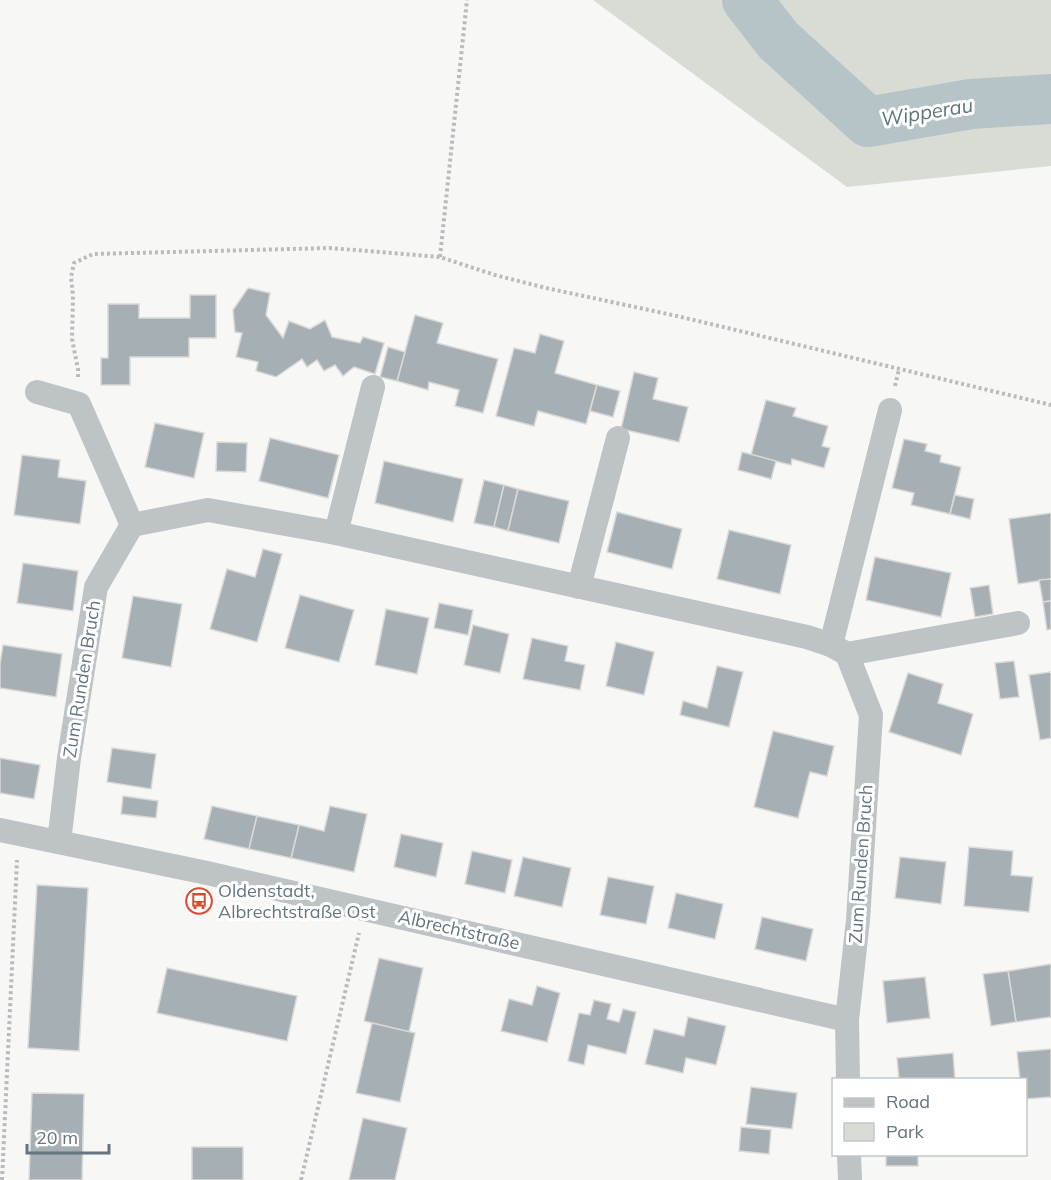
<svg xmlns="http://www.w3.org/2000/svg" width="1051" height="1180" viewBox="0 0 1051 1180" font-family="Mulish,sans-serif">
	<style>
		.green { fill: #d8dcd4 }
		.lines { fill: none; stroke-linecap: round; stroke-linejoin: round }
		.river { stroke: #b6c4c7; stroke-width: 50 }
		.building { fill: #a6afb4; stroke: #d9d9d7; stroke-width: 1.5 }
		.path { stroke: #b9bcbe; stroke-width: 4; stroke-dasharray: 3 3; stroke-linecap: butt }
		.street { stroke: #bec3c6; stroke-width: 24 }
		.labels { text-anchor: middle; stroke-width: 6; stroke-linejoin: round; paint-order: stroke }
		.street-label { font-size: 18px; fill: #64757e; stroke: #fff }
		.poi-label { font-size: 18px; fill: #64757e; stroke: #fff; text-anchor: start }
		.water-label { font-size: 20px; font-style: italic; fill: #5e7479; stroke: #fff }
	</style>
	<rect width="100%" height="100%" fill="#f7f7f5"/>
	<path class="green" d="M593,0h458v166l-204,21z"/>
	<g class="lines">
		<path class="river" d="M747,0l31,40 90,82 103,-18 80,-5"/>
	</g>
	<g class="building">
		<path d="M248,288l22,5 -4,22 17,23 6,-17 21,8 15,-9 7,17 28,6 3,-6 21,6 -9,31 -21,-7 -11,9 -8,-11 -11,6 -7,-11 -10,7 -5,-8 -26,18 -20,-6 2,-9 -22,-5 6,-24 -7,-1 -2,-22z"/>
		<path d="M190,295h26v43h-27v19h-59v28h-29v-27h7v-54h31v14h51z"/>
		<path d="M415,315l28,8 -6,20 61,16 -15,54 -28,-7 4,-16 -30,-8 -1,8 -31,-9z"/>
		<path d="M540,334l24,7 -9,32 42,12 -11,39 -48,-13 -4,15 -38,-10 18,-68 21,5z"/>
		<path d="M388,347l17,5 -8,29 -17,-4z"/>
		<path d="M634,372l24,6 -5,21 35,8 -9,35 -58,-13z"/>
		<path d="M597,385l23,6 -7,26 -23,-6z"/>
		<path d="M766,400l30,8 -3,8 35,10 -6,20 8,2 -6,20 -32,-9 -1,6 -40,-10z"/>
		<path d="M155,423l49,10 -10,45 -49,-11z"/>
		<path d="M270,438l69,17 -11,43 -69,-17z"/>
		<path d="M904,439l23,5 -2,7 16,4 -1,7 21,5 -11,47 -39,-9 3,-12 -22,-5z"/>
		<path d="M217,442l30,1 -1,29 -30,-1z"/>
		<path d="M742,452l34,9 -5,18 -33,-9z"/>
		<path d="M22,455l38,5 -2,17 28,4 -6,43 -66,-9z"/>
		<path d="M384,461l79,18 -10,43 -78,-19z"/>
		<path d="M484,480l20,5 -10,42 -20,-4z"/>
		<path d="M504,485l14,4 -10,42 -14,-4z"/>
		<path d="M518,489l51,12 -10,42 -51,-12z"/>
		<path d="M955,495l19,4 -4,20 -20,-5z"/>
		<path d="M617,512l65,17 -10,40 -65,-17z"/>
		<path d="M1051,513v66l-33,5 -9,-65z"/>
		<path d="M729,530l62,15 -11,49 -63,-15z"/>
		<path d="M263,549l19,5 -25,88 -47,-13 17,-60 28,8z"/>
		<path d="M875,557l76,16 -10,44 -75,-17z"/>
		<path d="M23,563l55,8 -5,40 -56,-8z"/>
		<path d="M1051,579v22l-8,1 -4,-22z"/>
		<path d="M989,585l4,29 -18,3 -5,-29z"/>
		<path d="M300,595l54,15 -15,52 -54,-14z"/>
		<path d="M133,596l49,8 -11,63 -49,-9z"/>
		<path d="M1051,601v28l-4,1 -4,-28z"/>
		<path d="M439,603l34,7 -5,25 -34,-7z"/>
		<path d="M386,609l43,9 -12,56 -42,-9z"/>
		<path d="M473,625l36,9 -9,39 -36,-8z"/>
		<path d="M532,638l36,8 -3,15 20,4 -5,25 -57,-11z"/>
		<path d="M616,642l38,10 -10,43 -38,-9z"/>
		<path d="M3,645l59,9 -6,43 -56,-9v-24z"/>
		<path d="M1014,661l5,36 -19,2 -5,-36z"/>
		<path d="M717,666l26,6 -14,55 -49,-12 3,-14 24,7z"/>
		<path d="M1051,672v66l-11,2 -11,-65z"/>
		<path d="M908,673l35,11 -5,19 35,11 -12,41 -72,-23z"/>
		<path d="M773,731l61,15 -7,30 -17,-4 -12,46 -44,-11z"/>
		<path d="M112,748l44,6 -5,35 -44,-7z"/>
		<path d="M0,758l40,7 -6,34 -34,-6z"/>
		<path d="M123,796l35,5 -2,17 -35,-4z"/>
		<path d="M212,806l45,10 -8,33 -45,-10z"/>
		<path d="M330,806l37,8 -13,58 -63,-14 8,-33 25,6z"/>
		<path d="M257,816l42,9 -8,33 -42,-9z"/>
		<path d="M401,834l42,9 -7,34 -42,-10z"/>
		<path d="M969,847l44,4 -2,24 22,2 -4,35 -65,-6z"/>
		<path d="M472,851l40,9 -7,33 -40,-9z"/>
		<path d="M523,857l48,11 -9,39 -48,-11z"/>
		<path d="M900,857l46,5 -5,42 -46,-6z"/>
		<path d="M608,877l46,9 -8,38 -46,-9z"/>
		<path d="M37,885l51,3 -9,163 -51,-3z"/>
		<path d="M676,893l47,11 -8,35 -47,-11z"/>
		<path d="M762,917l51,12 -7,32 -51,-12z"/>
		<path d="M379,958l44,10 -14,64 -45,-11z"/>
		<path d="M1051,964v53l-35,5 -8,-51z"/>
		<path d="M167,968l130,28 -10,45 -130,-28z"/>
		<path d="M1008,971l8,51 -25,4 -8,-52z"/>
		<path d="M925,977l5,41 -43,5 -4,-42z"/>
		<path d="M537,986l23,7 -13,49 -46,-11 8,-32 23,6z"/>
		<path d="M594,1000l17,4 -4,15 12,3 4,-13 13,3 -10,42 -38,-9 -4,20 -16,-4 11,-48 11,2z"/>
		<path d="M688,1017l38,9 -10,39 -30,-7 -3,15 -38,-9 9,-35 30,7z"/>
		<path d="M372,1023l43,10 -15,69 -44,-9z"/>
		<path d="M1051,1049v48l-25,2v-19h-6l-3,-28z"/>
		<path d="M953,1053l2,27h-56l-2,-22z"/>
		<path d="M751,1087l46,6 -5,36 -46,-5z"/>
		<path d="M32,1093l52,1 -2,86h-53z"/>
		<path d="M363,1118l44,10 -12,52h-46z"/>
		<path d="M741,1127l30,3 -2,24 -30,-3z"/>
		<rect x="192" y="1147" width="51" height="33"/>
		<rect x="886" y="1154" width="32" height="12"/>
	</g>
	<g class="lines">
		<g class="path">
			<path d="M440,257l27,-257"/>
			<path d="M78,377v-8l-6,-30 1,-43 -2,-19 3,-14 19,-9 237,-6 110,9 55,18 51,13 131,28 374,89"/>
			<path d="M895,386l4,-17"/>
			<path d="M2,1180l15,-320"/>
			<path d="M301,1180l58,-247"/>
		</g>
		<g class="street">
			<path d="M37,392l42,12 53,121"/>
			<path d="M336,533l37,-146"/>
			<path d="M579,587l39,-149"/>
			<path d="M831,645l59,-235"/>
			<path d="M847,654l171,-31"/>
			<path d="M0,830l207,43 640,147"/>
			<path d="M59,842l10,-84 27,-171 36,-62 76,-15 128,23 471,104 24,8 16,9 24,61 -13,205 -11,100 1,60"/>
			<path d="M849,1154l1,26"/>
		</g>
	</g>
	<defs>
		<g id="bus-ring" transform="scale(1.35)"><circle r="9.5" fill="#fff" stroke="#dc4930" stroke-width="1.5"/><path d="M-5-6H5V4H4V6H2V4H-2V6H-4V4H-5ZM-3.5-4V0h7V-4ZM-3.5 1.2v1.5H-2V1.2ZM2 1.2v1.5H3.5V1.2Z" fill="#dc4930"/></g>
	</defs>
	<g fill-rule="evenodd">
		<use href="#bus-ring" x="199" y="901"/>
	</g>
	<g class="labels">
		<g class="street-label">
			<text transform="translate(82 679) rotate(-81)" y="6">Zum Runden Bruch</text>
			<text transform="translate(861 864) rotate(-86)" y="6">Zum Runden Bruch</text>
			<text transform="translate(459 930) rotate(13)" y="6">Albrechtstraße</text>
		</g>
		<g class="poi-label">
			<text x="218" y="897">Oldenstadt,<tspan x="218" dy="21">Albrechtstraße Ost</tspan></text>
		</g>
		<g class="water-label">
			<text transform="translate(927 112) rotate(-9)" y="7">Wipperau</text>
		</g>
	</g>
	<rect x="832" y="1078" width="195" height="78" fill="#ffffff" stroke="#c1c8cb" stroke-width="1.5"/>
	<rect x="844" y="1098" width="30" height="9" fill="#bec3c6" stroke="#c1c8cb" stroke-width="1.5"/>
	<text x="886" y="1108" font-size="18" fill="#64757e">Road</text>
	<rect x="844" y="1123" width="30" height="18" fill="#d8dcd4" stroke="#c1c8cb" stroke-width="1.5"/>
	<text x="886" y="1138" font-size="18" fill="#64757e">Park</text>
	<path d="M27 1144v9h82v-9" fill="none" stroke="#64757e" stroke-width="3"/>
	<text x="36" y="1144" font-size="18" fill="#64757e" stroke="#ffffff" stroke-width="4.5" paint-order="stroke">20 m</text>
</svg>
